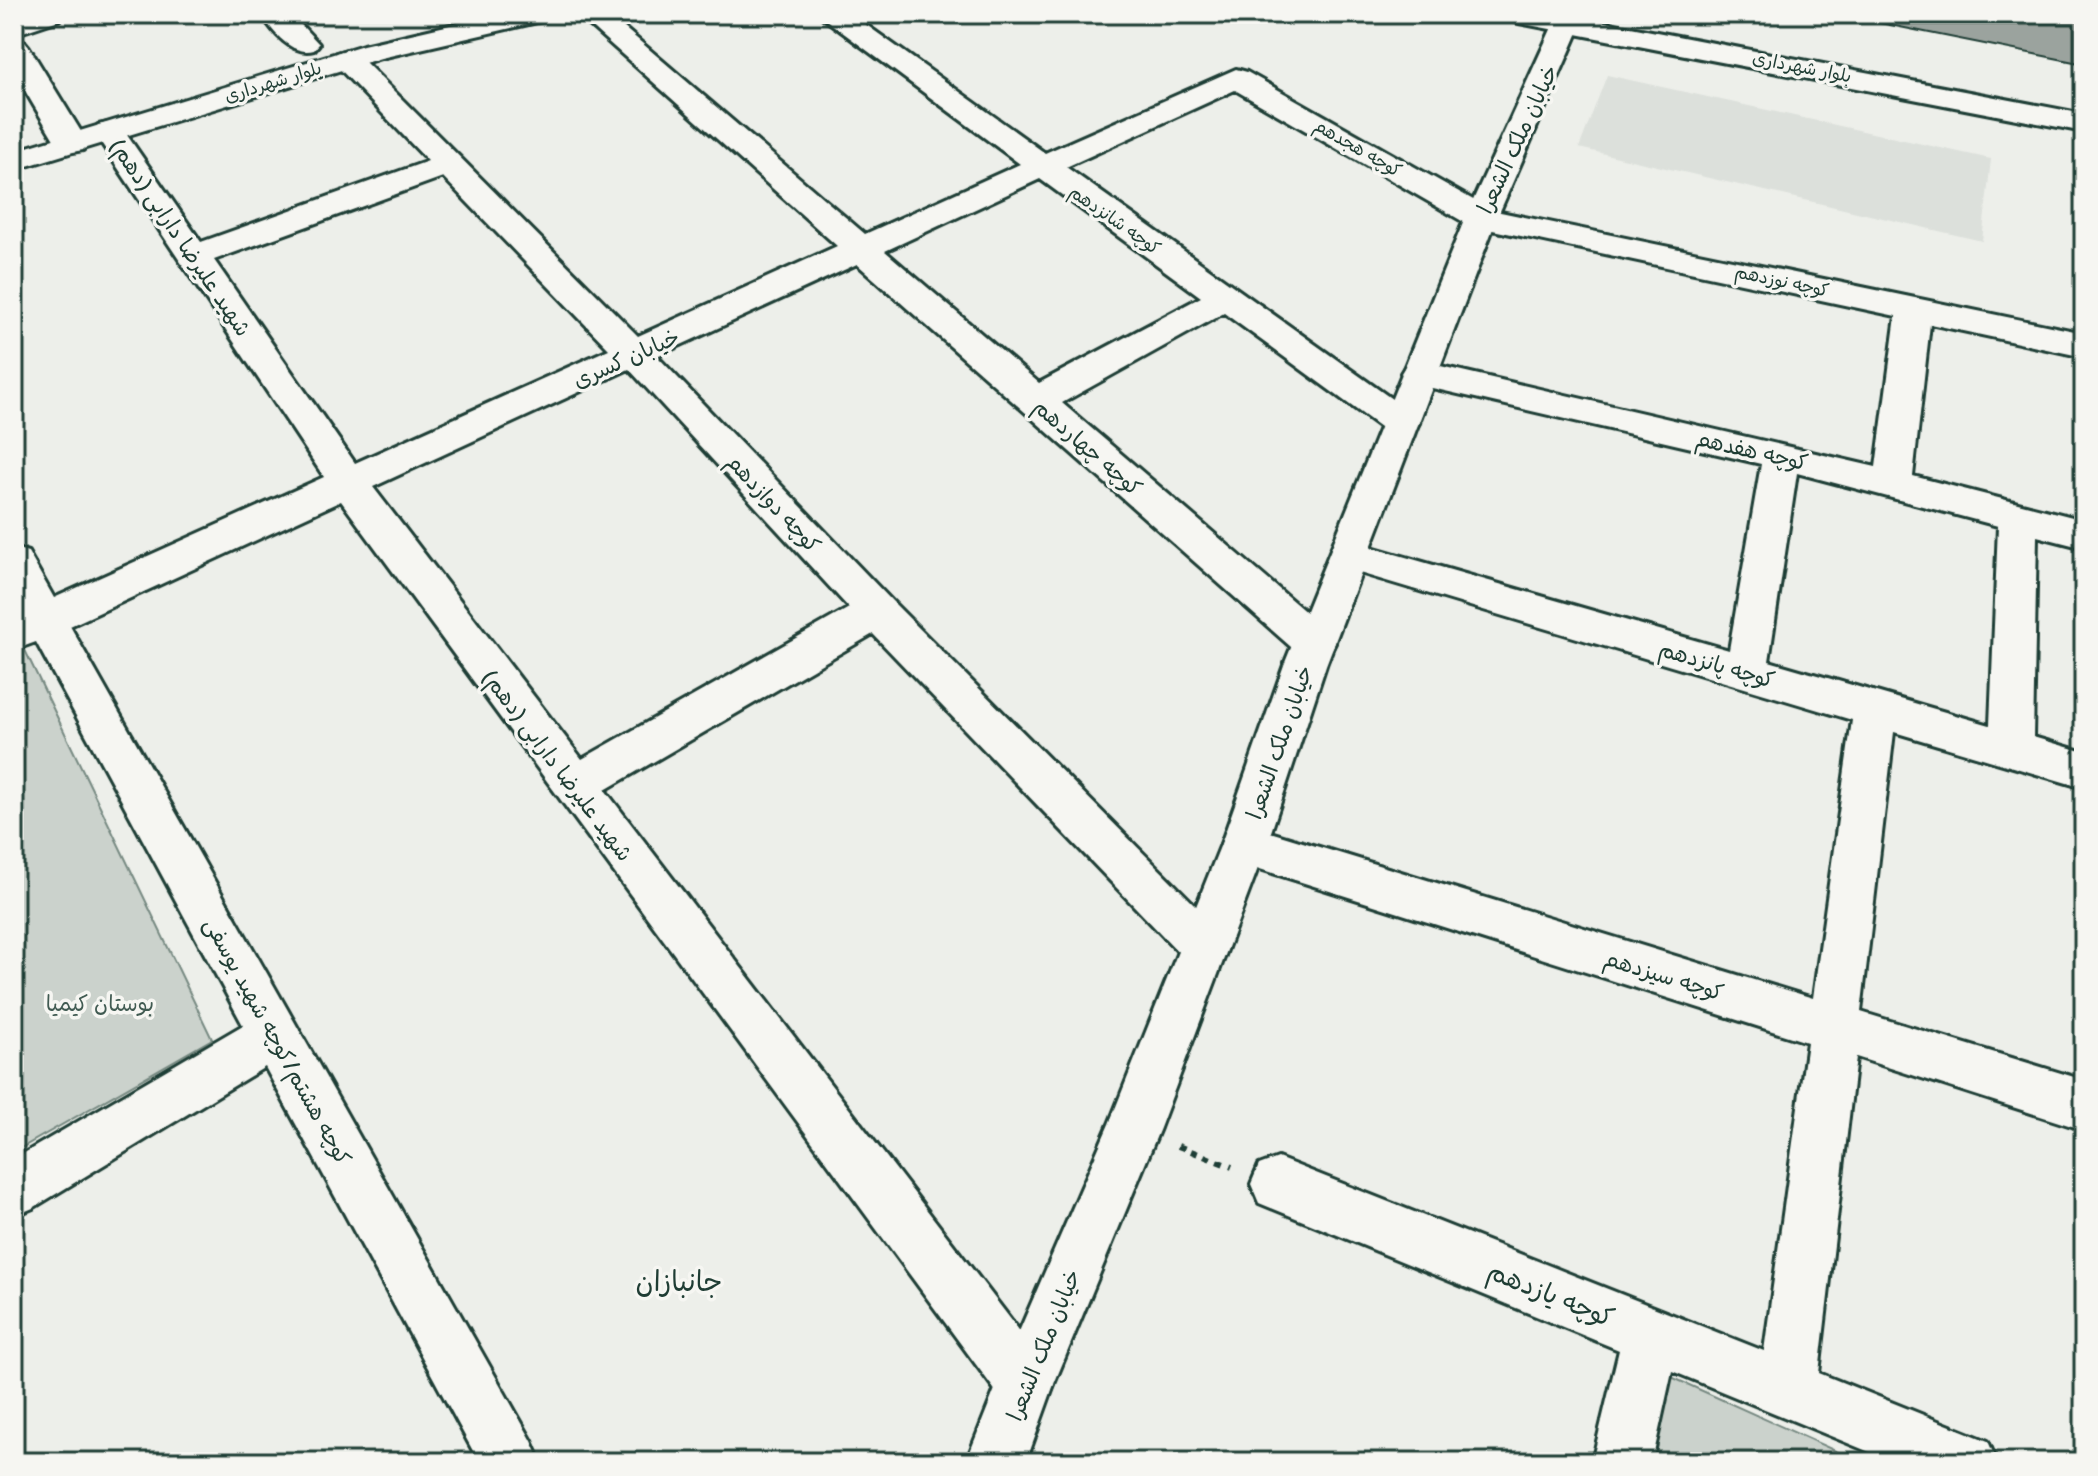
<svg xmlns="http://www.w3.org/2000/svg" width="2098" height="1476" viewBox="0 0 2098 1476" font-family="'Balsamiq Sans','Playpen Sans Arabic',sans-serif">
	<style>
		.built { fill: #dce0db }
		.green { fill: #cbd2cc; stroke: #758880; stroke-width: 2 }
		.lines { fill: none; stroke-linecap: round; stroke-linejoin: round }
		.minor-casing { stroke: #1f3d34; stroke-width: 6 }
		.tertiary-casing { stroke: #1f3d34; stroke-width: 6 }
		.secondary-casing { stroke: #1f3d34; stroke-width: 6 }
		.path { stroke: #1f3d34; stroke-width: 6; stroke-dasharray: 7 7; stroke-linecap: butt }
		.minor { fill: #f6f6f2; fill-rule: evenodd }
		.tertiary { fill: #f6f6f2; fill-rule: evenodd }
		.secondary { fill: #f6f6f2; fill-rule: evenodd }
		.wall { fill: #9ba39e; stroke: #1f3d34; stroke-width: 2 }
		.labels { text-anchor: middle; stroke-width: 7; stroke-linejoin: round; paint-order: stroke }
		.far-street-label { font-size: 18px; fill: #1f3d34; stroke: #f6f6f2 }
		.street-label { font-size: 22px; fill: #1f3d34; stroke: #f6f6f2 }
		.park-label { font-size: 22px; fill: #415b52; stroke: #f6f6f2 }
		.near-street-label { font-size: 26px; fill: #1f3d34; stroke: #f6f6f2 }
		.near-neighbourhood-label { font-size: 28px; fill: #1f3d34; stroke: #f6f6f2 }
	</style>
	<rect width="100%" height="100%" fill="#edefea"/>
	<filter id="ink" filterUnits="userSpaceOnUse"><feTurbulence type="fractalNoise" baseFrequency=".0125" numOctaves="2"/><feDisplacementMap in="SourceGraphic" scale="16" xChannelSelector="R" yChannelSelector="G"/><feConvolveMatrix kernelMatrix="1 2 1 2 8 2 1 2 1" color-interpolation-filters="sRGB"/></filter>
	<g filter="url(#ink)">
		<path class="built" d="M1607,75l384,84 -9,82 -403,-93z"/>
		<g class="green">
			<path d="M23,646l189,393 -198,113v-502z"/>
			<path d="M1667,1375l193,87h-209z"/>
		</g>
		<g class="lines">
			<g class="minor-casing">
				<g id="minor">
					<path d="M21,14h42l-4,6 -45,15v-19z"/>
					<path d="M261,14h30l28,30 -5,6c-23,6 -41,-18 -53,-36z"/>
					<path d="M577,14h31l257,220 155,-70 -202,-150h33l194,139 191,-84 11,3 244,138 593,123v24l-154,-33 -17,152 171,44v28l-47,-12 -4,201 51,15v36l-190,-56 -33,280 223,68v50l-228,-73 -37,316 169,68 9,21h-103l-222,-91 -20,91h-60l27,-112 -360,-147 -8,-19 8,-19 19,-7 486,193 43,-309 -563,-178 -16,-6 -7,-14 7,-14 16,-6 569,174 39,-278 -516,-154 -6,-10 6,-10 14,-5 379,109 32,-186 -342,-79 -13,-4 -5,-8 5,-8 13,-4 457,106 20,-151 -427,-91 -234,-135 -169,77 347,247 6,9 -6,9 -13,4 -13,-4 -163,-119 -162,90 267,229 6,11 -6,11 -15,5 -15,-5 -442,-390 -200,92 235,245 328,329 7,15 -7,15 -17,7 -17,-7 -313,-326 -268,156 440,574 9,20 -9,20 -20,9 -20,-9 -664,-903 -271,125 462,815 9,21h-62l-214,-395 -232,141 -19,8v-57l229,-134 -207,-383 -22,8v-34l7,-3 -7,-13v-52l14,4 26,46 270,-121 -230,-345 4,-7 11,-2 11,2 81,117 227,-81 -92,-96 -5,-6 5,-6 10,-3 10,3 282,283 199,-90zM443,177l166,172 -254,114 -141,-203zM1040,179l161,118 -162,86 -154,-132zM629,369l220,239 -267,151 -209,-272zM1797,473l201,53 -8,199 -221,-64z"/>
					<path d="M14,38l10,3 5,6 59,96 -5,7 -11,2 -11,-2 -5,-7 -42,-71z"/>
				</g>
			</g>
			<g class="tertiary-casing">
				<path id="tertiary" d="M1558,14h28l-89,204 -171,447 -59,179 -107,284 -106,256 -28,78h-60l39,-98 104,-240 112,-280 63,-179 181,-447z"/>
			</g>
			<g class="secondary-casing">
				<g id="secondary">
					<path d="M498,14h52l-4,6 -165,38 -367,112v-19l349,-106z"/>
					<path d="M1505,14h58l521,100v18l-565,-109 -10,-3z"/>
				</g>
			</g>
			<path class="path" d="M1178,1146l54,21"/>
			<use href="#minor" class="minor"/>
			<use href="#tertiary" class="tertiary"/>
			<use href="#secondary" class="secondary"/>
		</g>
		<path class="wall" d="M1835,14h249v50z"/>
	</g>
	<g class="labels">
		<g class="far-street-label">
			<text transform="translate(1802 67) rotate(11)" y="6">بلوار شهرداری</text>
			<text transform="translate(273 82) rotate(-17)" y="6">بلوار شهرداری</text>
			<text transform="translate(1358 148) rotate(30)" y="6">کوچه هجدهم</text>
			<text transform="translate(1115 220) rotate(35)" y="6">کوچه شانزدهم</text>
			<text transform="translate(1782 281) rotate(12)" y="6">کوچه نوزدهم</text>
		</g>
		<g class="street-label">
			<text transform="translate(1517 139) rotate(-65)" y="8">خیابان ملک الشعرا</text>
			<text transform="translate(181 237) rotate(56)" y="8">شهید علیرضا دارابی (دهم)</text>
			<text transform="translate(626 358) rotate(-24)" y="8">خیابان کسری</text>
			<text transform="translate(1088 447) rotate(41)" y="8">کوچه چهاردهم</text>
			<text transform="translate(1752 450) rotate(13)" y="8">کوچه هفدهم</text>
			<text transform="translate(774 503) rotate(47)" y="8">کوچه دوازدهم</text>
			<text transform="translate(1717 664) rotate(16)" y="8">کوچه پانزدهم</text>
			<text transform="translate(1279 742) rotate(-71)" y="8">خیابان ملک الشعرا</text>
			<text transform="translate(558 765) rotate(53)" y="8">شهید علیرضا دارابی (دهم)</text>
			<text transform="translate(1664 975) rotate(17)" y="8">کوچه سیزدهم</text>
			<text transform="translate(278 1041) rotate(61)" y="8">کوچه هشتم/کوچه شهید یوسفی</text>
			<text transform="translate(1043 1345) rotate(-68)" y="8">خیابان ملک الشعرا</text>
		</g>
		<g class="park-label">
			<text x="100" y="1011">بوستان کیمیا</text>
		</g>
		<g class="near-street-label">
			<text transform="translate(1551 1294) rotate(22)" y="9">کوچه یازدهم</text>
		</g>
		<g class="near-neighbourhood-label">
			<text x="679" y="1291">جانبازان</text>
		</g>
	</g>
	<rect width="2098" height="1476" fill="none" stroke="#f6f6f2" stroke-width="48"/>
	<rect x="24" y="24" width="2050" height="1428" fill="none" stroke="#1f3d34" stroke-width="3" filter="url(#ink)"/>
</svg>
